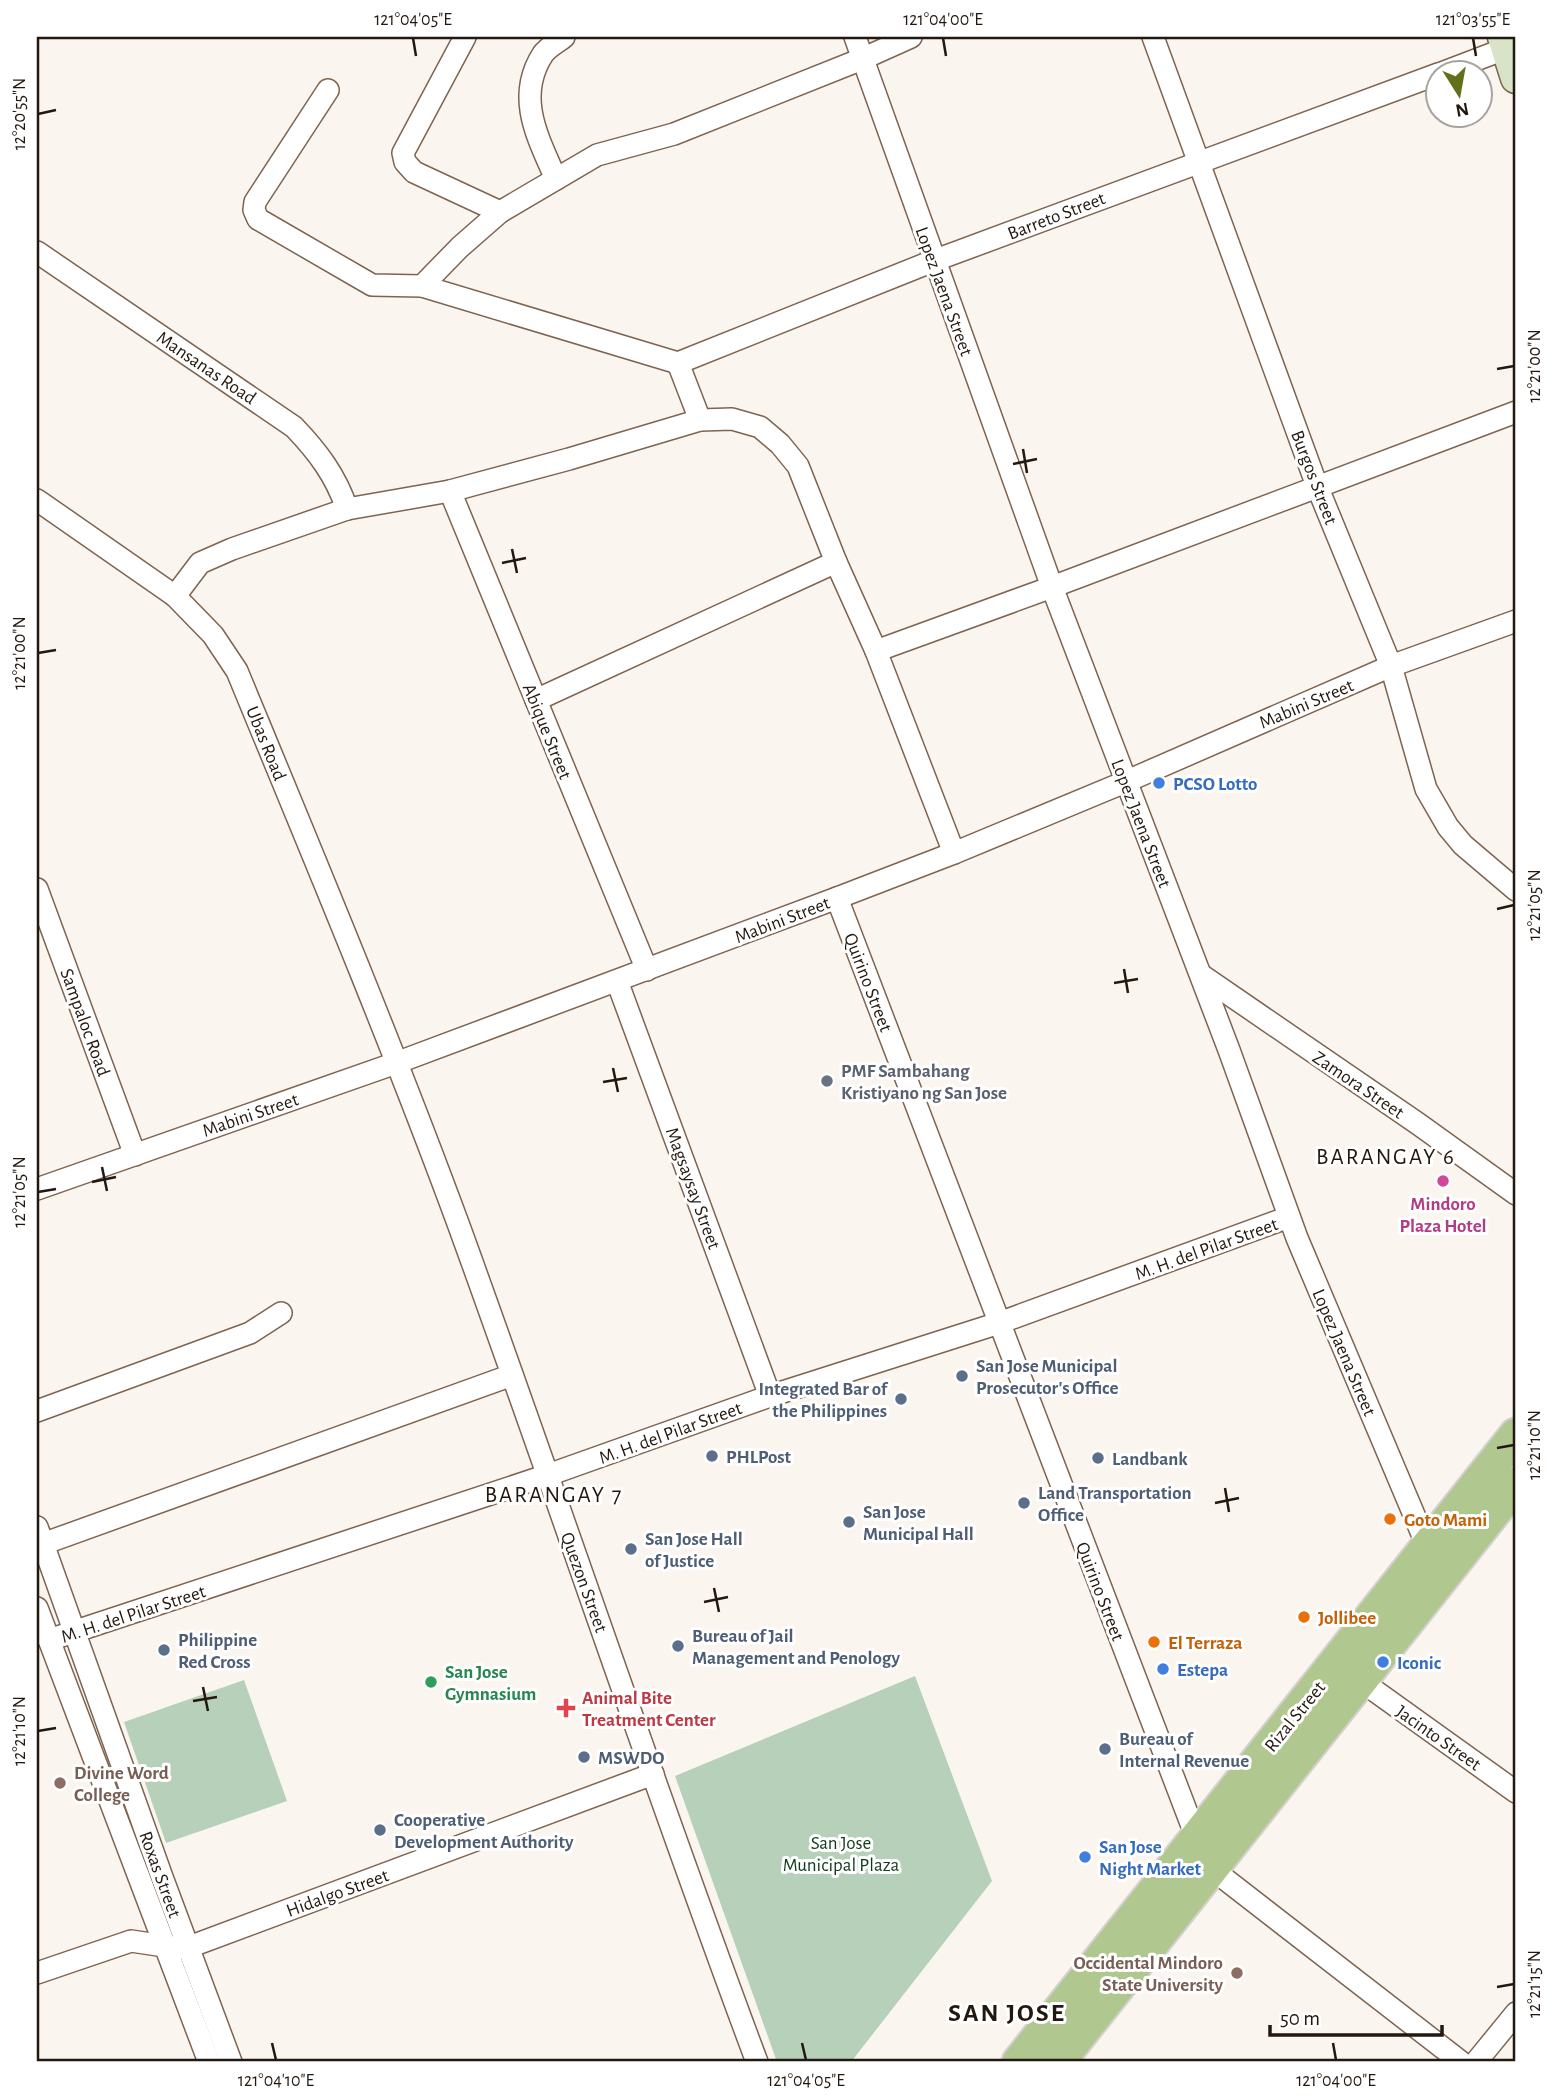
<svg xmlns="http://www.w3.org/2000/svg" width="1553" height="2099" viewBox="0 0 1553 2099" font-family="'Alegreya Sans',sans-serif">
	<style>
		.green { fill: #b7d0ba }
		.lines { fill: none; stroke-linecap: round; stroke-linejoin: round }
		.street-casing { stroke: #7e6450; stroke-width: 24 }
		.secondary-casing { stroke: #7e6450; stroke-width: 33 }
		.primary-casing { stroke: #d3d1cf; stroke-width: 37 }
		.street { stroke: #fff; stroke-width: 21 }
		.secondary { stroke: #d8e3c8; stroke-width: 30 }
		.primary { stroke: #b0c890; stroke-width: 33 }
		.ticks { fill: none; stroke: #231810; stroke-width: 2.5 }
		.shop-dot { fill: #3f7fe0; stroke: #fff; stroke-width: 2.5 }
		.worship-dot { fill: #6b7280; stroke: #fff; stroke-width: 2.5 }
		.hotel-dot { fill: #d1479c; stroke: #fff; stroke-width: 2.5 }
		.service-dot { fill: #5c6f8a; stroke: #fff; stroke-width: 2.5 }
		.food-dot { fill: #e8710a; stroke: #fff; stroke-width: 2.5 }
		.leisure-dot { fill: #2e9e5b; stroke: #fff; stroke-width: 2.5 }
		.health-dot { fill: #e0444e; stroke: #fff; stroke-width: 2.5 }
		.education-dot { fill: #8d6e63; stroke: #fff; stroke-width: 2.5 }
		.labels { text-anchor: middle; stroke-width: 6; stroke-linejoin: round; paint-order: stroke }
		.street-label { font-size: 19px; fill: #231810; stroke: #fff }
		.shop-label { font-size: 19px; font-weight: bold; fill: #366cbe; stroke: #fff; text-anchor: start }
		.worship-label { font-size: 19px; font-weight: bold; fill: #5b616d; stroke: #fff; text-anchor: start }
		.hotel-label { font-size: 19px; font-weight: bold; fill: #b23c85; stroke: #fff }
		.service-label { font-size: 19px; font-weight: bold; fill: #4e5e75; stroke: #fff; text-anchor: start }
		.food-label { font-size: 19px; font-weight: bold; fill: #c56008; stroke: #fff; text-anchor: start }
		.leisure-label { font-size: 19px; font-weight: bold; fill: #27864d; stroke: #fff; text-anchor: start }
		.health-label { font-size: 19px; font-weight: bold; fill: #be3a42; stroke: #fff; text-anchor: start }
		.education-label { font-size: 19px; font-weight: bold; fill: #785e54; stroke: #fff; text-anchor: start }
		.park-label { font-size: 19px; fill: #0f3a18; stroke: #fff }
		.quarter-label { font-size: 23px; letter-spacing: 2px; fill: #231810; stroke: #fff }
		.district-label { font-size: 26px; font-weight: bold; letter-spacing: 2px; fill: #231810; stroke: #fff }
		.neatline { fill: none; stroke: #231810; stroke-width: 2.5 }
		.ticks-label { font-size: 18px; text-anchor: middle; fill: #231810 }
	</style>
	<rect width="100%" height="100%" fill="#fbf5f0"/>
	<g class="green">
		<path d="M915,1676l77,205 -141,181h-74l-102,-286z"/>
		<path d="M244,1680l43,121 -121,42 -42,-121z"/>
	</g>
	<g class="lines">
		<g class="street-casing">
			<g id="street">
				<path d="M465,37l-62,116 2,9 9,10 86,40"/>
				<path d="M855,37l197,550 177,463 68,188 134,317"/>
				<path d="M1153,37l164,449 74,180 35,123 22,38 15,18 53,45"/>
				<path d="M1439,74l68,-26"/>
				<path d="M328,90l-73,112 -1,8 4,9 114,66 50,1 256,77"/>
				<path d="M556,179c-18,-41 -41,-82 -13,-125 5,-7 15,-12 21,-17"/>
				<path d="M37,252l257,175c24,25 42,49 53,82"/>
				<path d="M422,286l38,-39 40,-35 97,-57 77,-21 188,-75 49,-22"/>
				<path d="M678,363l255,-102 505,-187"/>
				<path d="M678,363l22,57"/>
				<path d="M450,491l197,479"/>
				<path d="M37,500l138,96 38,39 24,36c76,184 153,368 222,555 101,278 194,559 298,836"/>
				<path d="M175,596l25,-33 32,-14 115,-40 103,-18 119,-32 131,-39 32,-1 28,8 20,17 18,22 38,96 40,89 78,202"/>
				<path d="M876,651l176,-64 464,-175"/>
				<path d="M536,700l300,-138"/>
				<path d="M37,889l98,266"/>
				<path d="M837,898l360,941 15,30 249,193"/>
				<path d="M1201,975l216,148 99,71"/>
				<path d="M617,981l153,415"/>
				<path d="M37,1189l359,-126 441,-165 117,-45 171,-71 266,-116 125,-45"/>
				<path d="M37,1411l213,-78 31,-20"/>
				<path d="M37,1527l125,350 69,185"/>
				<path d="M37,1546l475,-171"/>
				<path d="M37,1608l172,454"/>
				<path d="M49,1640l499,-165 222,-79 229,-73 290,-106"/>
				<path d="M1350,1673l166,119"/>
				<path d="M37,1973l94,-32 47,7 11,-1 464,-173"/>
				<path d="M1476,2062l40,-49"/>
			</g>
		</g>
		<g class="secondary-casing">
			<path id="secondary" d="M1503,37l13,41"/>
		</g>
		<g class="primary-casing">
			<g id="primary">
				<path d="M1019,2062l497,-627"/>
				<path d="M1058,2062l458,-578"/>
			</g>
		</g>
		<use href="#street" class="street"/>
		<use href="#secondary" class="secondary"/>
		<use href="#primary" class="primary"/>
	</g>
	<path class="ticks" d="M413,38l3,18M943,38l3,18M1473,38l3,18M38,114l18,-4M1497,369l17,-3M1023,449l4,24M1013,464l24,-5M512,549l5,24M502,563l24,-5M38,653l18,-3M1497,909l17,-4M1124,969l4,24M1114,983l24,-4M613,1068l5,24M603,1082l24,-4M102,1167l5,24M92,1182l24,-5M38,1192l18,-3M1497,1448l17,-3M1225,1488l4,24M1215,1503l24,-5M714,1588l5,24M704,1602l24,-5M203,1687l5,24M193,1701l24,-4M38,1731l18,-3M1497,1987l17,-3M272,2043l4,17M802,2043l4,17M1333,2043l3,17"/>
	<g class="shop-dot">
		<circle cx="1159" cy="783" r="7"/>
		<circle cx="1383" cy="1662" r="7"/>
		<circle cx="1163" cy="1669" r="7"/>
		<circle cx="1085" cy="1857" r="7"/>
	</g>
	<circle class="worship-dot" cx="827" cy="1081" r="7"/>
	<circle class="hotel-dot" cx="1443" cy="1181" r="7"/>
	<g class="service-dot">
		<circle cx="962" cy="1376" r="7"/>
		<circle cx="901" cy="1399" r="7"/>
		<circle cx="712" cy="1456" r="7"/>
		<circle cx="1098" cy="1458" r="7"/>
		<circle cx="1024" cy="1503" r="7"/>
		<circle cx="849" cy="1522" r="7"/>
		<circle cx="631" cy="1549" r="7"/>
		<circle cx="678" cy="1646" r="7"/>
		<circle cx="164" cy="1650" r="7"/>
		<circle cx="1105" cy="1749" r="7"/>
		<circle cx="584" cy="1757" r="7"/>
		<circle cx="380" cy="1830" r="7"/>
	</g>
	<g class="food-dot">
		<circle cx="1390" cy="1519" r="7"/>
		<circle cx="1304" cy="1617" r="7"/>
		<circle cx="1154" cy="1642" r="7"/>
	</g>
	<circle class="leisure-dot" cx="431" cy="1682" r="7"/>
	<path class="health-dot" d="M562.5 1697.5h7v7h7v7h-7v7h-7v-7h-7v-7h7z"/>
	<g class="education-dot">
		<circle cx="60" cy="1783" r="7"/>
		<circle cx="1237" cy="1973" r="7"/>
	</g>
	<g class="labels">
		<g class="street-label">
			<text transform="translate(1056 215) rotate(-21)" y="7">Barreto Street</text>
			<text transform="translate(945 291) rotate(70)" y="7">Lopez Jaena Street</text>
			<text transform="translate(207 367) rotate(34)" y="7">Mansanas Road</text>
			<text transform="translate(1315 477) rotate(69)" y="7">Burgos Street</text>
			<text transform="translate(1306 703) rotate(-23)" y="7">Mabini Street</text>
			<text transform="translate(548 731) rotate(68)" y="7">Abique Street</text>
			<text transform="translate(267 743) rotate(68)" y="7">Ubas Road</text>
			<text transform="translate(1142 823) rotate(69)" y="7">Lopez Jaena Street</text>
			<text transform="translate(782 919) rotate(-21)" y="7">Mabini Street</text>
			<text transform="translate(869 982) rotate(69)" y="7">Quirino Street</text>
			<text transform="translate(86 1022) rotate(70)" y="7">Sampaloc Road</text>
			<text transform="translate(1359 1084) rotate(34)" y="7">Zamora Street</text>
			<text transform="translate(250 1114) rotate(-19)" y="7">Mabini Street</text>
			<text transform="translate(694 1188) rotate(70)" y="7">Magsaysay Street</text>
			<text transform="translate(1206 1248) rotate(-20)" y="7">M. H. del Pilar Street</text>
			<text transform="translate(1345 1352) rotate(67)" y="7">Lopez Jaena Street</text>
			<text transform="translate(670 1432) rotate(-20)" y="7">M. H. del Pilar Street</text>
			<text transform="translate(585 1582) rotate(70)" y="7">Quezon Street</text>
			<text transform="translate(1101 1591) rotate(69)" y="7">Quirino Street</text>
			<text transform="translate(133 1613) rotate(-18)" y="7">M. H. del Pilar Street</text>
			<text transform="translate(1294 1716) rotate(-51)" y="7">Rizal Street</text>
			<text transform="translate(1439 1737) rotate(35)" y="7">Jacinto Street</text>
			<text transform="translate(161 1874) rotate(70)" y="7">Roxas Street</text>
			<text transform="translate(337 1892) rotate(-20)" y="7">Hidalgo Street</text>
		</g>
		<g class="shop-label">
			<text x="1173" y="790">PCSO Lotto</text>
			<text x="1397" y="1669">Iconic</text>
			<text x="1177" y="1676">Estepa</text>
			<text x="1099" y="1853">San Jose<tspan x="1099" dy="22">Night Market</tspan></text>
		</g>
		<g class="worship-label">
			<text x="841" y="1077">PMF Sambahang<tspan x="841" dy="22">Kristiyano ng San Jose</tspan></text>
		</g>
		<g class="hotel-label">
			<text x="1443" y="1210">Mindoro<tspan x="1443" dy="22">Plaza Hotel</tspan></text>
		</g>
		<g class="service-label">
			<text x="976" y="1372">San Jose Municipal<tspan x="976" dy="22">Prosecutor's Office</tspan></text>
			<text x="887" y="1395" text-anchor="end">Integrated Bar of<tspan x="887" dy="22">the Philippines</tspan></text>
			<text x="726" y="1463">PHLPost</text>
			<text x="1112" y="1465">Landbank</text>
			<text x="1038" y="1499">Land Transportation<tspan x="1038" dy="22">Office</tspan></text>
			<text x="863" y="1518">San Jose<tspan x="863" dy="22">Municipal Hall</tspan></text>
			<text x="645" y="1545">San Jose Hall<tspan x="645" dy="22">of Justice</tspan></text>
			<text x="692" y="1642">Bureau of Jail<tspan x="692" dy="22">Management and Penology</tspan></text>
			<text x="178" y="1646">Philippine<tspan x="178" dy="22">Red Cross</tspan></text>
			<text x="1119" y="1745">Bureau of<tspan x="1119" dy="22">Internal Revenue</tspan></text>
			<text x="598" y="1764">MSWDO</text>
			<text x="394" y="1826">Cooperative<tspan x="394" dy="22">Development Authority</tspan></text>
		</g>
		<g class="food-label">
			<text x="1404" y="1526">Goto Mami</text>
			<text x="1318" y="1624">Jollibee</text>
			<text x="1168" y="1649">El Terraza</text>
		</g>
		<g class="leisure-label">
			<text x="445" y="1678">San Jose<tspan x="445" dy="22">Gymnasium</tspan></text>
		</g>
		<g class="health-label">
			<text x="582" y="1704">Animal Bite<tspan x="582" dy="22">Treatment Center</tspan></text>
		</g>
		<g class="education-label">
			<text x="74" y="1779">Divine Word<tspan x="74" dy="22">College</tspan></text>
			<text x="1223" y="1969" text-anchor="end">Occidental Mindoro<tspan x="1223" dy="22">State University</tspan></text>
		</g>
		<g class="park-label">
			<text x="841" y="1849">San Jose<tspan x="841" dy="22">Municipal Plaza</tspan></text>
		</g>
		<g class="quarter-label">
			<text x="1386" y="1164">BARANGAY 6</text>
			<text x="554" y="1502">BARANGAY 7</text>
		</g>
		<g class="district-label">
			<text x="1007" y="2021">SAN JOSE</text>
		</g>
	</g>
	<rect width="1553" height="2099" fill="none" stroke="#ffffff" stroke-width="77"/>
	<g transform="translate(1459 94) rotate(169)"><circle r="33" fill="#ffffff" stroke="#a7a39f" stroke-width="2"/>
	<path d="M0-5L12 26L0 18L-12 26Z" fill="#63701a"/>
	<text y="-10" font-size="19" font-weight="bold" text-anchor="middle" fill="#231810">N</text>
	</g>
	<path d="M1270 2025v10h172v-10" fill="none" stroke="#231810" stroke-width="3.5"/>
	<text x="1280" y="2025" font-size="21" fill="#231810" stroke="#ffffff" stroke-width="5" paint-order="stroke">50 m</text>
	<rect x="38" y="38" width="1476" height="2022" class="neatline"/>
	<g class="ticks-label">
		<text x="413" y="25">121°04'05"E</text>
		<text x="943" y="25">121°04'00"E</text>
		<text x="1473" y="25">121°03'55"E</text>
		<text transform="translate(19 114) rotate(-90)" y="6">12°20'55"N</text>
		<text transform="translate(1534 366) rotate(-90)" y="6">12°21'00"N</text>
		<text transform="translate(19 653) rotate(-90)" y="6">12°21'00"N</text>
		<text transform="translate(1534 905) rotate(-90)" y="6">12°21'05"N</text>
		<text transform="translate(19 1192) rotate(-90)" y="6">12°21'05"N</text>
		<text transform="translate(1534 1445) rotate(-90)" y="6">12°21'10"N</text>
		<text transform="translate(19 1731) rotate(-90)" y="6">12°21'10"N</text>
		<text transform="translate(1534 1984) rotate(-90)" y="6">12°21'15"N</text>
		<text x="276" y="2086">121°04'10"E</text>
		<text x="806" y="2086">121°04'05"E</text>
		<text x="1336" y="2086">121°04'00"E</text>
	</g>
</svg>
